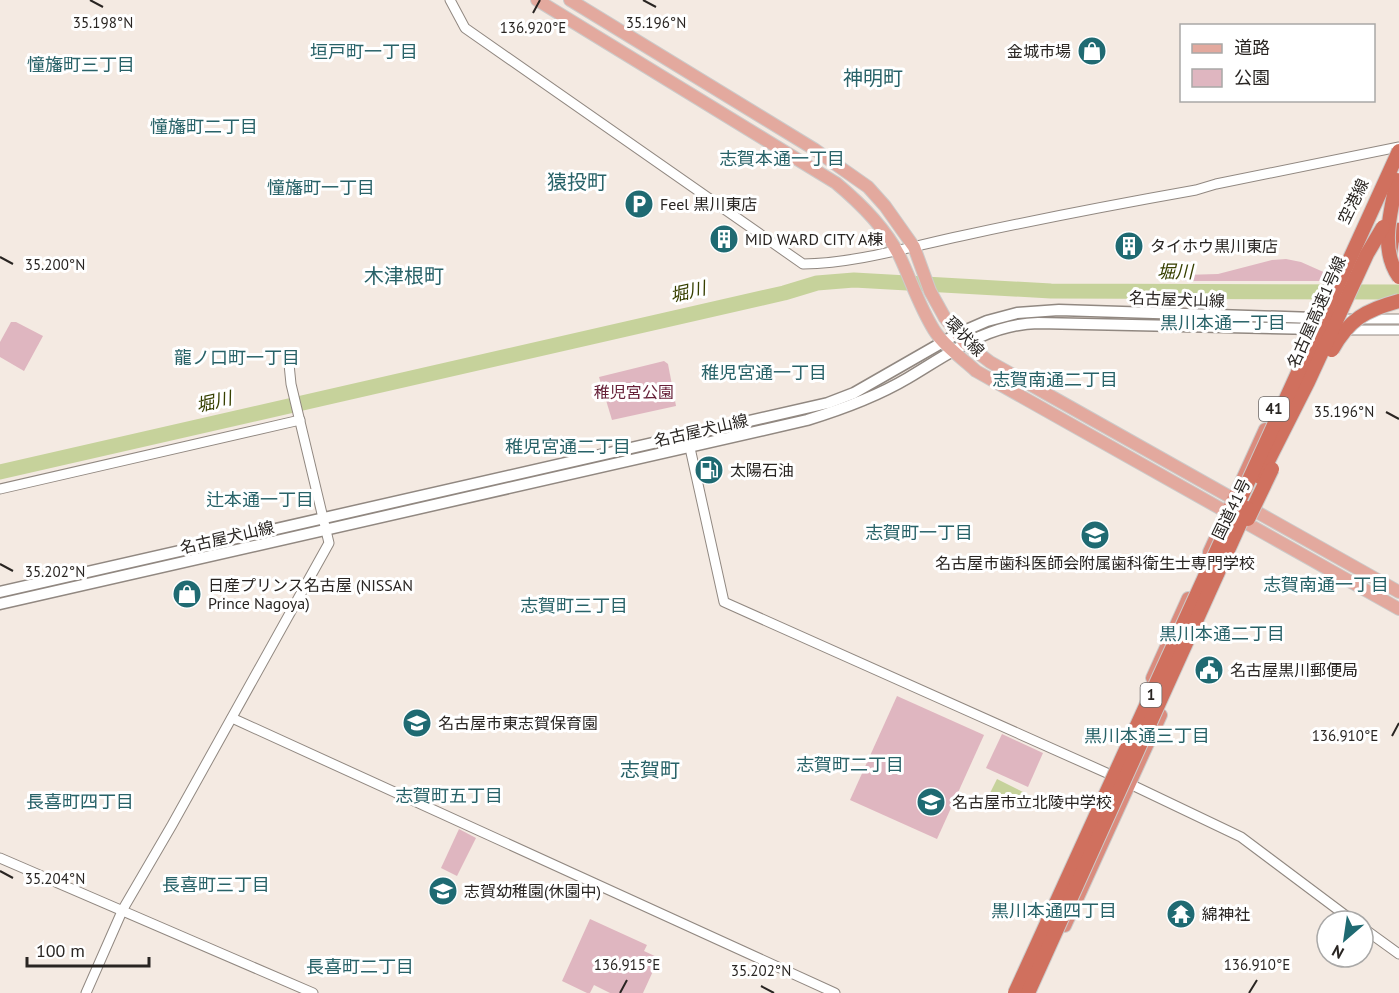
<svg xmlns="http://www.w3.org/2000/svg" width="1399" height="993" viewBox="0 0 1399 993" font-family="'PT Sans','Noto Sans JP',sans-serif">
	<style>
		.green { fill: #dfb6c0 }
		.water { fill: #c6d29b }
		.lines { fill: none; stroke-linecap: round; stroke-linejoin: round }
		.river { stroke: #c6d29b; stroke-width: 15 }
		.tertiary-casing { stroke: #918881; stroke-width: 11 }
		.secondary-casing { stroke: #918881; stroke-width: 13 }
		.primary-casing { stroke: #cccbca; stroke-width: 14 }
		.trunk-casing { stroke: #cccbca; stroke-width: 14 }
		.motorway-casing { stroke: #cccbca; stroke-width: 16 }
		.tertiary { stroke: #fff; stroke-width: 9 }
		.secondary { stroke: #fff; stroke-width: 10 }
		.primary { stroke: #e3a99e; stroke-width: 12 }
		.trunk { stroke: #da8c7e; stroke-width: 12 }
		.motorway { stroke: #d0705e; stroke-width: 14 }
		.motorway-bridge-casing { stroke: #cccbca; stroke-width: 16; stroke-linecap: butt }
		.motorway-bridge { stroke: #d0705e; stroke-width: 14 }
		.ticks { fill: none; stroke: #292522; stroke-width: 2 }
		.labels { text-anchor: middle; stroke-width: 6; stroke-linejoin: round; paint-order: stroke }
		.shield { fill: #fff; stroke: #696664; stroke-width: 1.5 }
		.shield-label { font-size: 15px; font-weight: bold; fill: #292522 }
		.poi-label { font-size: 16px; fill: #292522; stroke: #fff; text-anchor: start }
		.street-label { font-size: 16px; fill: #292522; stroke: #fff }
		.park-label { font-size: 16px; fill: #672139; stroke: #fff }
		.neighbourhood-label { font-size: 18px; fill: #286268; stroke: #fff }
		.water-label { font-size: 18px; font-style: italic; fill: #374000; stroke: #fff }
		.quarter-label { font-size: 20px; fill: #286268; stroke: #fff }
		.ticks-label { font-size: 15px; text-anchor: middle; fill: #292522; stroke: #fff; stroke-width: 6; stroke-linejoin: round; paint-order: stroke }
	</style>
	<rect width="100%" height="100%" fill="#f4eae2"/>
	<g class="green">
		<path d="M1286,259l15,3 27,12 -2,7h-143v-6l35,-1 54,-14z"/>
		<path d="M11,322h5l27,14 -19,35 -24,-14v-15z"/>
		<path d="M664,361l4,3 8,42 -64,14 -13,-43z"/>
		<path d="M897,696l87,39 -47,104 -87,-39z"/>
		<path d="M1002,734l41,19 -15,34 -42,-19z"/>
		<path d="M459,829l17,9 -19,38 -16,-8z"/>
		<path d="M590,919l57,26 -3,6 15,7 -16,35h-33l-16,-8 -4,8h-3l-25,-12z"/>
	</g>
	<path class="water" d="M997,779l26,13 -6,13 -27,-12z"/>
	<g class="lines">
		<path class="river" d="M0,472l784,-179 33,-10 37,-3 197,11 348,1"/>
		<g class="tertiary-casing">
			<g id="tertiary">
				<path d="M450,0l15,28 338,236c54,-1 106,-17 158,-28 78,-17 156,-32 235,-46l20,-6 183,-37"/>
				<path d="M1333,319h66"/>
				<path d="M1344,330h55"/>
				<path d="M685,436l5,12 34,154 385,172 132,63 112,84"/>
				<path d="M0,489l300,-69"/>
				<path d="M232,718l603,275"/>
				<path d="M0,858l313,135"/>
				<path d="M1363,928l36,26"/>
				<path d="M86,993l37,-84 49,-84 157,-282 -38,-159 -2,-20"/>
			</g>
		</g>
		<g class="secondary-casing">
			<g id="secondary">
				<path d="M0,592l828,-189 26,-10 103,-59 30,-13 30,-8 42,-3 256,8"/>
				<path d="M0,604l807,-184c36,-11 69,-23 101,-42 42,-25 80,-54 130,-55l279,6"/>
			</g>
		</g>
		<g class="primary-casing">
			<g id="primary">
				<path d="M537,0l299,183c24,20 48,43 63,72 12,25 20,51 35,75 10,16 28,28 42,41l423,238"/>
				<path d="M570,0l244,149 54,38 17,19 29,41 16,44 15,27 20,25 25,19 409,230"/>
			</g>
		</g>
		<g class="trunk-casing">
			<g id="trunk">
				<path d="M1298,356l35,-77"/>
				<path d="M1209,552l56,-123"/>
				<path d="M1152,678l36,-80"/>
				<path d="M1065,926l96,-211"/>
			</g>
		</g>
		<g class="motorway-casing">
			<path id="motorway" d="M1390,253l2,-13 7,-10"/>
		</g>
		<use href="#tertiary" class="tertiary"/>
		<use href="#secondary" class="secondary"/>
		<use href="#primary" class="primary"/>
		<use href="#trunk" class="trunk"/>
		<use href="#motorway" class="motorway"/>
		<g class="motorway-bridge-casing">
			<g id="motorway-bridge">
				<path d="M1397,180c-6,31 -18,69 2,97"/>
				<path d="M1332,350c17,-31 34,-40 67,-49"/>
				<path d="M1260,477l48,-95 59,-128 16,-27"/>
				<path d="M1248,519l24,-50"/>
				<path d="M1015,993l384,-842"/>
				<path d="M1028,993l219,-485"/>
			</g>
		</g>
		<use href="#motorway-bridge" class="motorway-bridge"/>
	</g>
	<path class="ticks" d="M90,0l13,7M643,0l13,7M533,13l7,-13M0,257l13,7M1386,412l13,7M0,564l13,7M1392,736l7,-13M0,871l13,7M761,986l13,7M620,993l7,-13M1249,993l8,-13"/>
	<defs>
		<g id="shop-disc" transform="scale(1.5)"><circle r="9.5" fill="#1f6a72" stroke="#fff"/><path d="M-5-2.5h2.3a2.7 3.5 0 0 1 5.4 0H5L5.5 6h-11ZM-1.5-2.5h3a1.5 2.3 0 0 0-3 0Z" fill="#fff"/></g>
		<g id="parking-disc" transform="scale(1.5)"><circle r="9.5" fill="#1f6a72" stroke="#fff"/><path d="M-3.5-5.5H1a3.5 3.5 0 0 1 0 7H-1V5.5H-3.5ZM-1-3.4V-.6H.8a1.4 1.4 0 0 0 0-2.8Z" fill="#fff"/></g>
		<g id="building-disc" transform="scale(1.5)"><circle r="9.5" fill="#1f6a72" stroke="#fff"/><path d="M-4-6H4V6H1V3H-1V6H-4ZM-2.5-4.3h1.7v1.8h-1.7ZM.8-4.3h1.7v1.8H.8ZM-2.5-1h1.7V.8h-1.7ZM.8-1h1.7V.8H.8Z" fill="#fff"/></g>
		<g id="fuel-disc" transform="scale(1.5)"><circle r="9.5" fill="#1f6a72" stroke="#fff"/><path d="M-5.5-6h7V0h2V4h1.3V-2.5L3-4.5l.8-.8L6-3V5H2.5V1h-1V6h-7ZM-4.2-4.7v3.2H.2V-4.7Z" fill="#fff"/></g>
		<g id="school-disc" transform="scale(1.5)"><circle r="9.5" fill="#1f6a72" stroke="#fff"/><path d="M0-5L7-2L0 1L-7-2ZM-4 1L0 2.5L4 1V4Q0 6-4 4Z" fill="#fff"/></g>
		<g id="civic-disc" transform="scale(1.5)"><circle r="9.5" fill="#1f6a72" stroke="#fff"/><path d="M-.6-6.5H3V-4.5H.6V-3L4-1V1h2V6H-6V1h2V-1L-.6-3ZM-1.2 2.5V6h2.4V2.5Z" fill="#fff"/></g>
		<g id="temple-disc" transform="scale(1.5)"><circle r="9.5" fill="#1f6a72" stroke="#fff"/><path d="M0-6L5-2H3V0L6.5 2.5H4V6H1.5V3h-3V6H-4V2.5H-6.5L-3 0V-2H-5Z" fill="#fff"/></g>
	</defs>
	<g fill-rule="evenodd">
		<use href="#shop-disc" x="1092" y="51"/>
		<use href="#parking-disc" x="639" y="204"/>
		<use href="#building-disc" x="724" y="239"/>
		<use href="#building-disc" x="1129" y="246"/>
		<use href="#fuel-disc" x="709" y="470"/>
		<use href="#school-disc" x="1095" y="535"/>
		<use href="#shop-disc" x="187" y="594"/>
		<use href="#civic-disc" x="1209" y="670"/>
		<use href="#school-disc" x="417" y="723"/>
		<use href="#school-disc" x="931" y="802"/>
		<use href="#school-disc" x="443" y="891"/>
		<use href="#temple-disc" x="1181" y="914"/>
	</g>
	<g class="labels">
		<g class="shield">
			<rect x="1259" y="397" width="30" height="24" rx="4.5"/>
			<rect x="1140.5" y="683" width="21" height="24" rx="4.5"/>
		</g>
		<g class="shield-label">
			<text x="1274" y="414">41</text>
			<text x="1151" y="700">1</text>
		</g>
		<g class="poi-label">
			<text x="1071" y="57" text-anchor="end">金城市場</text>
			<text x="660" y="210">Feel 黒川東店</text>
			<text x="745" y="245">MID WARD CITY A棟</text>
			<text x="1150" y="252">タイホウ黒川東店</text>
			<text x="730" y="476">太陽石油</text>
			<text x="1095" y="569" text-anchor="middle">名古屋市歯科医師会附属歯科衛生士専門学校</text>
			<text x="208" y="591">日産プリンス名古屋 (NISSAN<tspan x="208" dy="18">Prince Nagoya)</tspan></text>
			<text x="1230" y="676">名古屋黒川郵便局</text>
			<text x="438" y="729">名古屋市東志賀保育園</text>
			<text x="952" y="808">名古屋市立北陵中学校</text>
			<text x="464" y="897">志賀幼稚園(休園中)</text>
			<text x="1202" y="920">綿神社</text>
		</g>
		<g class="street-label">
			<text transform="translate(1353 201) rotate(-64)" y="6">空港線</text>
			<text transform="translate(1177 299) rotate(2)" y="6">名古屋犬山線</text>
			<text transform="translate(1316 312) rotate(-66)" y="6">名古屋高速1号線</text>
			<text transform="translate(965 336) rotate(46)" y="6">環状線</text>
			<text transform="translate(701 430) rotate(-13)" y="6">名古屋犬山線</text>
			<text transform="translate(1231 509) rotate(-64)" y="6">国道41号</text>
			<text transform="translate(227 537) rotate(-13)" y="6">名古屋犬山線</text>
		</g>
		<g class="park-label">
			<text x="634" y="398">稚児宮公園</text>
		</g>
		<g class="neighbourhood-label">
			<text x="364" y="58">垣戸町一丁目</text>
			<text x="81" y="71">憧旛町三丁目</text>
			<text x="204" y="133">憧旛町二丁目</text>
			<text x="782" y="165">志賀本通一丁目</text>
			<text x="321" y="194">憧旛町一丁目</text>
			<text x="1223" y="329">黒川本通一丁目</text>
			<text x="237" y="364">龍ノ口町一丁目</text>
			<text x="764" y="379">稚児宮通一丁目</text>
			<text x="1055" y="386">志賀南通二丁目</text>
			<text x="568" y="453">稚児宮通二丁目</text>
			<text x="260" y="506">辻本通一丁目</text>
			<text x="919" y="539">志賀町一丁目</text>
			<text x="1326" y="591">志賀南通一丁目</text>
			<text x="574" y="612">志賀町三丁目</text>
			<text x="1222" y="640">黒川本通二丁目</text>
			<text x="1147" y="742">黒川本通三丁目</text>
			<text x="850" y="771">志賀町二丁目</text>
			<text x="449" y="802">志賀町五丁目</text>
			<text x="80" y="808">長喜町四丁目</text>
			<text x="216" y="891">長喜町三丁目</text>
			<text x="1054" y="917">黒川本通四丁目</text>
			<text x="360" y="973">長喜町二丁目</text>
		</g>
		<g class="water-label">
			<text x="1175" y="278">堀川</text>
			<text transform="translate(688 292) rotate(-13)" y="6">堀川</text>
			<text transform="translate(214 402) rotate(-13)" y="6">堀川</text>
		</g>
		<g class="quarter-label">
			<text x="873" y="85">神明町</text>
			<text x="577" y="189">猿投町</text>
			<text x="404" y="283">木津根町</text>
			<text x="650" y="777">志賀町</text>
		</g>
	</g>
	<g class="ticks-label">
		<text x="103" y="28">35.198°N</text>
		<text x="656" y="28">35.196°N</text>
		<text x="533" y="33">136.920°E</text>
		<text x="55" y="270">35.200°N</text>
		<text x="1344" y="417">35.196°N</text>
		<text x="55" y="577">35.202°N</text>
		<text x="1345" y="741">136.910°E</text>
		<text x="55" y="884">35.204°N</text>
		<text x="627" y="970">136.915°E</text>
		<text x="1257" y="970">136.910°E</text>
		<text x="761" y="976">35.202°N</text>
	</g>
	<rect x="1180" y="24" width="195" height="78" fill="#ffffff" stroke="#a9a8a7" stroke-width="1.5"/>
	<rect x="1192" y="44" width="30" height="9" fill="#e3a99e" stroke="#a9a8a7" stroke-width="1.5"/>
	<text x="1234" y="54" font-size="18" fill="#292522">道路</text>
	<rect x="1192" y="69" width="30" height="18" fill="#dfb6c0" stroke="#a9a8a7" stroke-width="1.5"/>
	<text x="1234" y="84" font-size="18" fill="#292522">公園</text>
	<g transform="translate(1345 939) rotate(209)"><circle r="28" fill="#ffffff" stroke="#a9a8a7" stroke-width="1.5"/>
	<path d="M0-4.5L10 22L0 15L-10 22Z" fill="#1f6a72"/>
	<text y="-9" font-size="16" font-weight="bold" text-anchor="middle" fill="#292522">N</text>
	</g>
	<path d="M27 957v9h122v-9" fill="none" stroke="#292522" stroke-width="3"/>
	<text x="36" y="957" font-size="18" fill="#292522" stroke="#ffffff" stroke-width="4.5" paint-order="stroke">100 m</text>
</svg>
